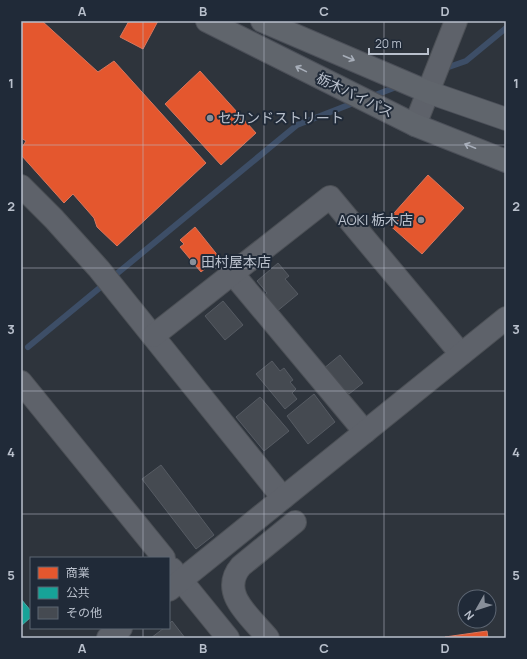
<svg xmlns="http://www.w3.org/2000/svg" width="527" height="659" viewBox="0 0 527 659" font-family="Manrope,'Noto Sans JP',sans-serif">
	<style>
		.shops { fill: #e4572e; stroke: #d7765d }
		.public { fill: #17a398; stroke: #48aca8 }
		.lines { fill: none; stroke-linecap: round; stroke-linejoin: round }
		.stream { stroke: #3d4e67; stroke-width: 6 }
		.building { fill: #454a51; stroke: #565b63 }
		.minor-casing { stroke: #4c5056; stroke-width: 24 }
		.major-casing { stroke: #4c5059; stroke-width: 24 }
		.minor { stroke: #5e626a; stroke-width: 22 }
		.major { stroke: #60656c; stroke-width: 22 }
		.oneway { stroke: #a7aeb9 }
		.grid { fill: none; stroke: #b9c0cc; stroke-width: 1; stroke-opacity: 0.55 }
		.poi-dot { fill: #888f9a; stroke: #202a38; stroke-width: 1.5 }
		.labels { text-anchor: middle; stroke-width: 4; stroke-linejoin: round; paint-order: stroke }
		.street-label { font-size: 14px; fill: #b9c0cc; stroke: #202a38 }
		.poi-label { font-size: 14px; fill: #b9c0cc; stroke: #202a38; text-anchor: start }
		.neatline { fill: none; stroke: #b9c0cc; stroke-width: 1.5 }
		.grid-label { font-size: 13px; text-anchor: middle; font-weight: bold; fill: #b9c0cc }
	</style>
	<rect width="100%" height="100%" fill="#2e343c"/>
	<g class="shops">
		<path d="M21,21h21l56,51 16,-11 92,102 -89,83 -20,-19 -3,-9 -21,-24 -9,9 -43,-48v-6l5,-8 -5,-3z"/>
		<path d="M129,21h29l-15,28 -23,-12z"/>
		<path d="M200,71l56,62 -35,32 -56,-61z"/>
		<path d="M428,175l36,33 -42,46 -36,-32z"/>
		<path d="M195,227l24,30 -18,15 -21,-25 4,-3 -4,-4z"/>
		<path d="M487,631l1,7 -43,-1z"/>
	</g>
	<path class="public" d="M21,599l10,12v6l-10,9z"/>
	<g class="lines">
		<g class="stream">
			<path d="M443,69l23,-8 40,-33"/>
			<path d="M370,97l29,-11"/>
			<path d="M28,347l269,-222 59,-23"/>
		</g>
	</g>
	<g class="building">
		<path d="M278,263l11,13 -4,3 13,15 -22,18 -13,-16 4,-3 -10,-12z"/>
		<path d="M223,301l20,24 -18,15 -20,-24z"/>
		<path d="M340,355l23,28 -14,11 -4,-4 -4,3 -18,-24z"/>
		<path d="M272,361l8,10 4,-3 9,12 -3,2 6,7 -4,4 5,6 -12,10 -29,-35z"/>
		<path d="M314,394l21,28 -27,22 -21,-28z"/>
		<path d="M260,397l29,34 -25,20 -28,-34z"/>
		<path d="M161,465l53,70 -18,14 -54,-70z"/>
		<path d="M172,621l13,17h-34l13,-10h5v-4z"/>
	</g>
	<g class="lines">
		<g class="minor-casing">
			<g id="minor">
				<path d="M415,125l41,-104"/>
				<path d="M21,186l33,33 45,50 184,229"/>
				<path d="M233,274l132,158"/>
				<path d="M153,336l177,-139 131,157"/>
				<path d="M21,382l143,176"/>
				<path d="M172,569l56,69"/>
				<path d="M169,590l337,-272"/>
				<path d="M108,638l13,-10"/>
				<path d="M268,638c-17,-21 -50,-45 -27,-72l54,-44"/>
			</g>
		</g>
		<g class="major-casing">
			<g id="major">
				<path d="M207,21l208,104 91,36"/>
				<path d="M262,21l166,71 78,27"/>
			</g>
		</g>
		<use href="#minor" class="minor"/>
		<use href="#major" class="major"/>
	</g>
	<defs><path id="oneway-shaft" d="M-6 0H5M1.5-3L5.5 0L1.5 3" fill="none" stroke-width="1.6" stroke-linecap="round" stroke-linejoin="round"/></defs>
	<g class="oneway">
		<use href="#oneway-shaft" transform="translate(349 58) rotate(23)"/>
		<use href="#oneway-shaft" transform="translate(301 69) rotate(-154)"/>
		<use href="#oneway-shaft" transform="translate(470 146) rotate(-158)"/>
	</g>
	<path class="grid" d="M143,21v537M264,21v617M384,21v617M21,145h485M21,268h485M21,391h485M21,514h485M143,628v10"/>
	<g class="poi-dot">
		<circle cx="210" cy="118" r="4"/>
		<circle cx="421" cy="220" r="4"/>
		<circle cx="193" cy="262" r="4"/>
	</g>
	<g class="labels">
		<g class="street-label">
			<text transform="translate(355 95) rotate(26)" y="5">栃木バイパス</text>
		</g>
		<g class="poi-label">
			<text x="218" y="123">セカンドストリート</text>
			<text x="413" y="225" text-anchor="end">AOKI 栃木店</text>
			<text x="201" y="267">田村屋本店</text>
		</g>
	</g>
	<rect width="527" height="659" fill="none" stroke="#202a38" stroke-width="44"/>
	<rect x="30" y="557" width="140" height="72" fill="#202a38" stroke="#5d6673"/>
	<rect x="38" y="567" width="20" height="12" fill="#e4572e" stroke="#5d6673"/>
	<text x="66" y="577" font-size="12" fill="#b9c0cc">商業</text>
	<rect x="38" y="587" width="20" height="12" fill="#17a398" stroke="#5d6673"/>
	<text x="66" y="597" font-size="12" fill="#b9c0cc">公共</text>
	<rect x="38" y="607" width="20" height="12" fill="#454a51" stroke="#5d6673"/>
	<text x="66" y="617" font-size="12" fill="#b9c0cc">その他</text>
	<g transform="translate(477 609) rotate(231)"><circle r="19" fill="#202a38" stroke="#5d6673"/>
	<path d="M0-3L7 15L0 10L-7 15Z" fill="#888f9a"/>
	<text y="-6" font-size="11" font-weight="bold" text-anchor="middle" fill="#b9c0cc">N</text>
	</g>
	<path d="M369 48v6h59v-6" fill="none" stroke="#b9c0cc" stroke-width="2"/>
	<text x="375" y="48" font-size="12" fill="#b9c0cc" stroke="#202a38" stroke-width="3" paint-order="stroke">20 m</text>
	<rect x="22" y="22" width="483" height="615" class="neatline"/>
	<g class="grid-label">
		<text x="82" y="16">A</text>
		<text x="203" y="16">B</text>
		<text x="324" y="16">C</text>
		<text x="445" y="16">D</text>
		<text x="11" y="88">1</text>
		<text x="516" y="88">1</text>
		<text x="11" y="211">2</text>
		<text x="516" y="211">2</text>
		<text x="11" y="334">3</text>
		<text x="516" y="334">3</text>
		<text x="11" y="457">4</text>
		<text x="516" y="457">4</text>
		<text x="11" y="580">5</text>
		<text x="516" y="580">5</text>
		<text x="82" y="653">A</text>
		<text x="203" y="653">B</text>
		<text x="324" y="653">C</text>
		<text x="445" y="653">D</text>
	</g>
</svg>
